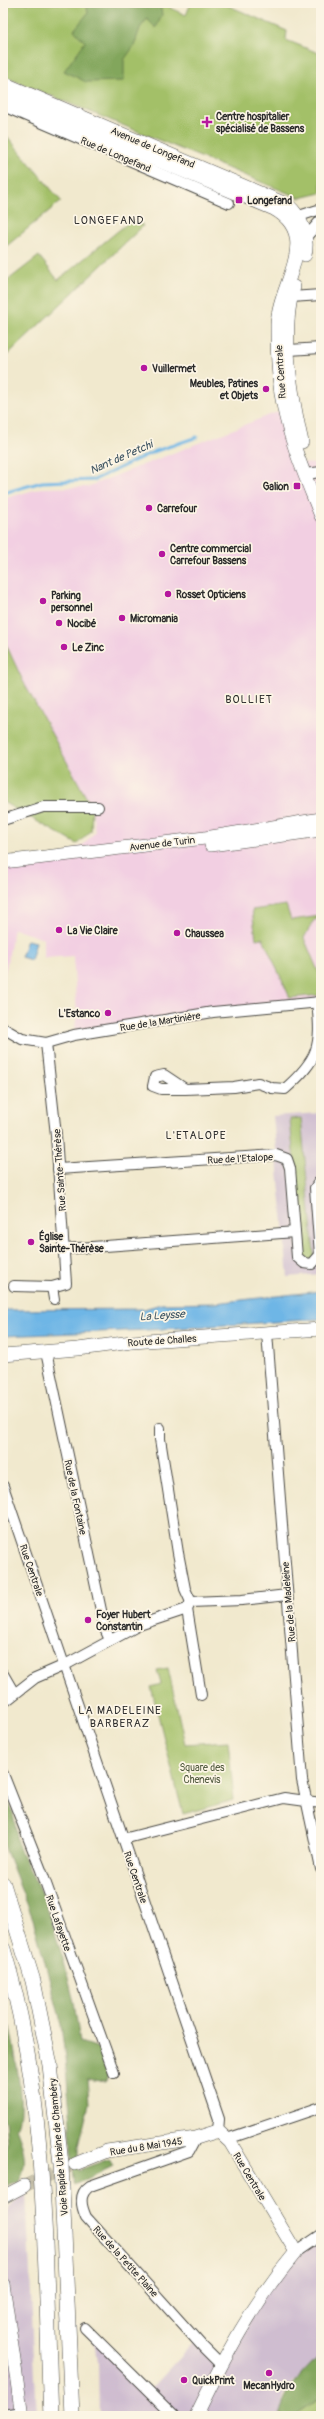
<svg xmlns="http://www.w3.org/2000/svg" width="324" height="2419" viewBox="0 0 324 2419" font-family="Pangolin,sans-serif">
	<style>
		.built { fill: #f2cfe2 }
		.industrial { fill: #cfbdd0 }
		.green { fill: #a3c068; stroke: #67764a }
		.forest { fill: #82a65c; stroke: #566844 }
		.water { fill: #6eb6e6; stroke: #4c7088 }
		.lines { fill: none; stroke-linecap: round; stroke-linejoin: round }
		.stream { stroke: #6eb6e6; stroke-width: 3 }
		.major-tunnel { stroke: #c9c3ad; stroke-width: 13; stroke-dasharray: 13 6; stroke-linecap: butt }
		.minor-casing { stroke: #494843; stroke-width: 12 }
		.major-casing { stroke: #494843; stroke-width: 14 }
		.highway-casing { stroke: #494843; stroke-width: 16 }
		.minor { stroke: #fff; stroke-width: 10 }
		.major { stroke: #fff; stroke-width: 13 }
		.highway { stroke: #fff; stroke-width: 15 }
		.poi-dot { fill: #b5179e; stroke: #fcf5e5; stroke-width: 1.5 }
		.labels { text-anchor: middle; stroke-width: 3.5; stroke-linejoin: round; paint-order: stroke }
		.poi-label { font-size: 10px; font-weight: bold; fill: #2b2b2b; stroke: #fcf5e5; text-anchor: start }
		.street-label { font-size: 10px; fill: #2b2b2b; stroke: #fcf5e5 }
		.park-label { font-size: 10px; fill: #4f583d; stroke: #fcf5e5 }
		.neighbourhood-label { font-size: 11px; letter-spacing: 1px; fill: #2b2b2b; stroke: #fcf5e5 }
		.water-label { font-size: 11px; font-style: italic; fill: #3f5563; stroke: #fcf5e5 }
	</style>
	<rect width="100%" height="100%" fill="#fcf5e5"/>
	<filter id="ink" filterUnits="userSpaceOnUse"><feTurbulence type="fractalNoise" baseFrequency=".025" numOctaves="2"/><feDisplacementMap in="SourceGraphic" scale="8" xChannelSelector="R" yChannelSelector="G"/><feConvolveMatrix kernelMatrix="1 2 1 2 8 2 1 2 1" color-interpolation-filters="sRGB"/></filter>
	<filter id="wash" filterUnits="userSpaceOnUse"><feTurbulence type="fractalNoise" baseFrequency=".012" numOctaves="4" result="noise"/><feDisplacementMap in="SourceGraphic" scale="16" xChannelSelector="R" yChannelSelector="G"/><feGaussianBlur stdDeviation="0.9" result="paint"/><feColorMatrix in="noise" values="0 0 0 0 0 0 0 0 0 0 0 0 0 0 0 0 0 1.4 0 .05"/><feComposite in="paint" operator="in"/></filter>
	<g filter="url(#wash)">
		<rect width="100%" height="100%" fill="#f1e9ce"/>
		<path class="built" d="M280,411l15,52 26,1v538l-247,33 3,-21 -4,-58 -29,2v-19l-30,-10 -11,54v-116l49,-6 31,-16 12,-13 -3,-24 -69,-127 -20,-46v-136l38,-11 46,-1z"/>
		<g class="industrial">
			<path d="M321,1113v161l-33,3 -15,-161z"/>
			<path d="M26,2192l11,224h-34v-193l7,-16z"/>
			<path d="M321,2235v119l-28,29 -9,14 -5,19h-180l-1,-53 -2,-17 -8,-14 60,59 48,-51 25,25 53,-88z"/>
		</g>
		<g class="green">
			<path d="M3,3h169l-2,5 16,7 5,-12h31l65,28 -1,9 35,14v139l-21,5 -297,-122z"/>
			<path d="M6,135l55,66 -58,48v-111z"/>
			<path d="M135,217l8,9 -140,133v-75l36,-28 19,24z"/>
			<path d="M3,638l20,43 69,127 -1,23 -14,13 -74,-42z"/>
			<path d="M286,905l5,15 30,-4v3l-7,1 -10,18 17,40v17l-31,3 -27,-60 -7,1 -4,-29z"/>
			<path d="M301,1118l13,136 -1,5 -6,1 -4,-5 -13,-136z"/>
			<path d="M168,1668l17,76 43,-3 6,59 -51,14 -32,-127 10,-3 -4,-14z"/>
			<path d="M321,2398v18h-28z"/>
		</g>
		<g class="forest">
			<path d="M86,3h74l2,12 -6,13 -9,-9 -7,9 -6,18 -10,14v21l-38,1 -22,-11 21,-29 -11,-12 14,-17z"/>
			<path d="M3,1791l10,22 6,35 26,53 19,61 10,40 6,40 18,6 10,26 -2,8 -19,-3 2,24 -10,43v24l30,-11 4,7 -38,19 -4,-29v-33l-6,-66 -5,-39 -27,-99 -30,-76z"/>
			<path d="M10,2026c4,25 17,81 6,102 8,20 13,36 2,55l-13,3 -2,-33 4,-9 -2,-23 -2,-2v-82z"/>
			<path d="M321,2354v44l-28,18h-14c8,-29 22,-41 42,-62z"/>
		</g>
		<g class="water">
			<path d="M27,940l9,2 -5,18 -10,-3z"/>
			<path d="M321,1291v28l-174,11 -144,6 1,-26 140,-1 17,-5 54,-1z"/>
		</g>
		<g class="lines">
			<path class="stream" d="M3,493l39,-11 52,-2 59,-28 44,-15"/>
		</g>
	</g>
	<g filter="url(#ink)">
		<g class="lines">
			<path class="major-tunnel" d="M24,2186l46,-20"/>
			<g class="minor-casing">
				<g id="minor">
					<path d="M3,106l226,97"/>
					<path d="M298,223l1,-7 22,-7"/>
					<path d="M301,235l5,2 15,-17"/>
					<path d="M291,297l30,-2"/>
					<path d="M289,350l32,-2"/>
					<path d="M305,474l16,-2"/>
					<path d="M3,820l40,-13h55"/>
					<path d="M3,1028l19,11 24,4 28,-8 139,-23 108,-10"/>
					<path d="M185,1089h-24l-8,-3 2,-9 9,-2 21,14 49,-2 24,-4 14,5 13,1c34,-30 37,-43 32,-87"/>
					<path d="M58,1169l218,-14 11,4 3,9 7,89 7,6 8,1 8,-9 -5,-67 6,-9"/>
					<path d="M65,1249l230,-17"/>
					<path d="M14,1286l38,1 14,-4 -10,-148 -10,-92"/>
					<path d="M52,1287l2,12"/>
					<path d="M267,1333l35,447 19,89"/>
					<path d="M46,1352l59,277 5,11"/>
					<path d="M160,1428v11l18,114 7,36 6,13"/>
					<path d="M3,1486l216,633 -1,12"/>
					<path d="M187,1609l14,86"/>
					<path d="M3,1674l11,19"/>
					<path d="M3,1703l32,-25 30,-13 74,-40 48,-16 4,-7 51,-2 45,-5"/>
					<path d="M3,1774l38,96 73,203"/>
					<path d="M123,1839l161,-41 37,5"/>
					<path d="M196,2138l-7,13 -99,35c-12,8 -9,20 -4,31l117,130 18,18"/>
					<path d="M227,2139l94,-32"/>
					<path d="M296,2252l25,-17"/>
					<path d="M85,2328l89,88"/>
					<path d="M3,2415l18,-3"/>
				</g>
			</g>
			<g class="major-casing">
				<g id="major">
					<path d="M3,83l285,122c14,12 21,32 17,50"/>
					<path d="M3,96l271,113c49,27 4,76 3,116 0,23 1,56 6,79 7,38 24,76 38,112"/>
					<path d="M294,287c-14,43 -2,111 8,155"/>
					<path d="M211,845l110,-15"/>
					<path d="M3,862l202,-24 116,-19"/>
					<path d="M3,1355l75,-6 54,-7 189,-13"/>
					<path d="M75,2164l32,-13 89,-13 22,-7 12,11 66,110c-44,52 -71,104 -100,164"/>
					<path d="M3,2197l21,-11"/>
					<path d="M3,2284l19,132"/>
				</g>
			</g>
			<g class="highway-casing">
				<g id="highway">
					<path d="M3,1884l30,97 17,84 11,99 11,252"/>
					<path d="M3,1949c46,150 41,312 48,467"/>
				</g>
			</g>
			<use href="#minor" class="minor"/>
			<use href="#major" class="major"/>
			<use href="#highway" class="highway"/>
		</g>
	</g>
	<g class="poi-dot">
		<path d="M205 116h4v4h4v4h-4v4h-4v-4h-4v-4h4z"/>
		<rect x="235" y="196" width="8" height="8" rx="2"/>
		<circle cx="144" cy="368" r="4"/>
		<circle cx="266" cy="389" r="4"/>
		<rect x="293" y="482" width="8" height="8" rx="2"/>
		<circle cx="149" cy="508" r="4"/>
		<circle cx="162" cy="554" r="4"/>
		<circle cx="168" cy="594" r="4"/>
		<circle cx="43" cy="601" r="4"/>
		<circle cx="122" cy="618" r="4"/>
		<circle cx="59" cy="623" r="4"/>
		<circle cx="64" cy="647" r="4"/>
		<circle cx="59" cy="930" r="4"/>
		<circle cx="177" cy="933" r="4"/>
		<circle cx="108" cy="1013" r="4"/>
		<circle cx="31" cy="1242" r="4"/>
		<circle cx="88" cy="1620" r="4"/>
		<circle cx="269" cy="2373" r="4"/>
		<circle cx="184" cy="2380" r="4"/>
	</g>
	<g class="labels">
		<g class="poi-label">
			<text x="216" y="120">Centre hospitalier<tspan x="216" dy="12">spécialisé de Bassens</tspan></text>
			<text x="247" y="204">Longefand</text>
			<text x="152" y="372">Vuillermet</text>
			<text x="258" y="387" text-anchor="end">Meubles, Patines<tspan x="258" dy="12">et Objets</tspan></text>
			<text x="289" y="490" text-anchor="end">Galion</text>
			<text x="157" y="512">Carrefour</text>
			<text x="170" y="552">Centre commercial<tspan x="170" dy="12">Carrefour Bassens</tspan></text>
			<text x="176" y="598">Rosset Opticiens</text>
			<text x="51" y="599">Parking<tspan x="51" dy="12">personnel</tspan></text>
			<text x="130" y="622">Micromania</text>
			<text x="67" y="627">Nocibé</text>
			<text x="72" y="651">Le Zinc</text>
			<text x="67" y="934">La Vie Claire</text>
			<text x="185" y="937">Chaussea</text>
			<text x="100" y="1017" text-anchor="end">L'Estanco</text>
			<text x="39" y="1240">Église<tspan x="39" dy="12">Sainte-Thérèse</tspan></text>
			<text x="96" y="1618">Foyer Hubert<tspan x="96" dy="12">Constantin</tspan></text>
			<text x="192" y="2384">QuickPrint</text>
			<text x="269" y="2389" text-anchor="middle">MecanHydro</text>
		</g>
		<g class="street-label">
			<text transform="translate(153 147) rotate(23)" y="4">Avenue de Longefand</text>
			<text transform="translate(116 154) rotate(23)" y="4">Rue de Longefand</text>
			<text transform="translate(280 372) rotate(-94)" y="4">Rue Centrale</text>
			<text transform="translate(162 843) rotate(-7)" y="4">Avenue de Turin</text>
			<text transform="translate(160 1021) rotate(-9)" y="4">Rue de la Martinière</text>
			<text transform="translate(240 1158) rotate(-3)" y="4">Rue de l'Etalope</text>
			<text transform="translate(59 1170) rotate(-94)" y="4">Rue Sainte-Thérèse</text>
			<text transform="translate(162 1340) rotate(-4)" y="4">Route de Challes</text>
			<text transform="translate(76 1497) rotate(78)" y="4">Rue de la Fontaine</text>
			<text transform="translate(32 1570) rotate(71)" y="4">Rue Centrale</text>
			<text transform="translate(288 1602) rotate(-95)" y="4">Rue de la Madeleine</text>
			<text transform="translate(136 1877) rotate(71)" y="4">Rue Centrale</text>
			<text transform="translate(59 1923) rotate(71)" y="4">Rue Lafayette</text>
			<text transform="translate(146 2146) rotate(-9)" y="4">Rue du 8 Mai 1945</text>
			<text transform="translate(58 2147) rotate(-95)" y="4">Voie Rapide Urbaine de Chambéry</text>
			<text transform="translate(250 2176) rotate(59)" y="4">Rue Centrale</text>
			<text transform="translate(126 2261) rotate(48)" y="4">Rue de la Petite Plaine</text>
		</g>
		<g class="park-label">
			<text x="202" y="1771">Square des<tspan x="202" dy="12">Chenevis</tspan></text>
		</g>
		<g class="neighbourhood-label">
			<text x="109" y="224">LONGEFAND</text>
			<text x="249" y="703">BOLLIET</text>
			<text x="196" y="1139">L'ETALOPE</text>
			<text x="120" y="1714">LA MADELEINE<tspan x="120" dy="13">BARBERAZ</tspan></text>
		</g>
		<g class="water-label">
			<text transform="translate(121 457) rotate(-24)" y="4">Nant de Petchi</text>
			<text transform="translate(162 1315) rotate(-4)" y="4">La Leysse</text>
		</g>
	</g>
	<rect width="324" height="2419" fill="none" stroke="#fcf5e5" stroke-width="16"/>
</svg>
